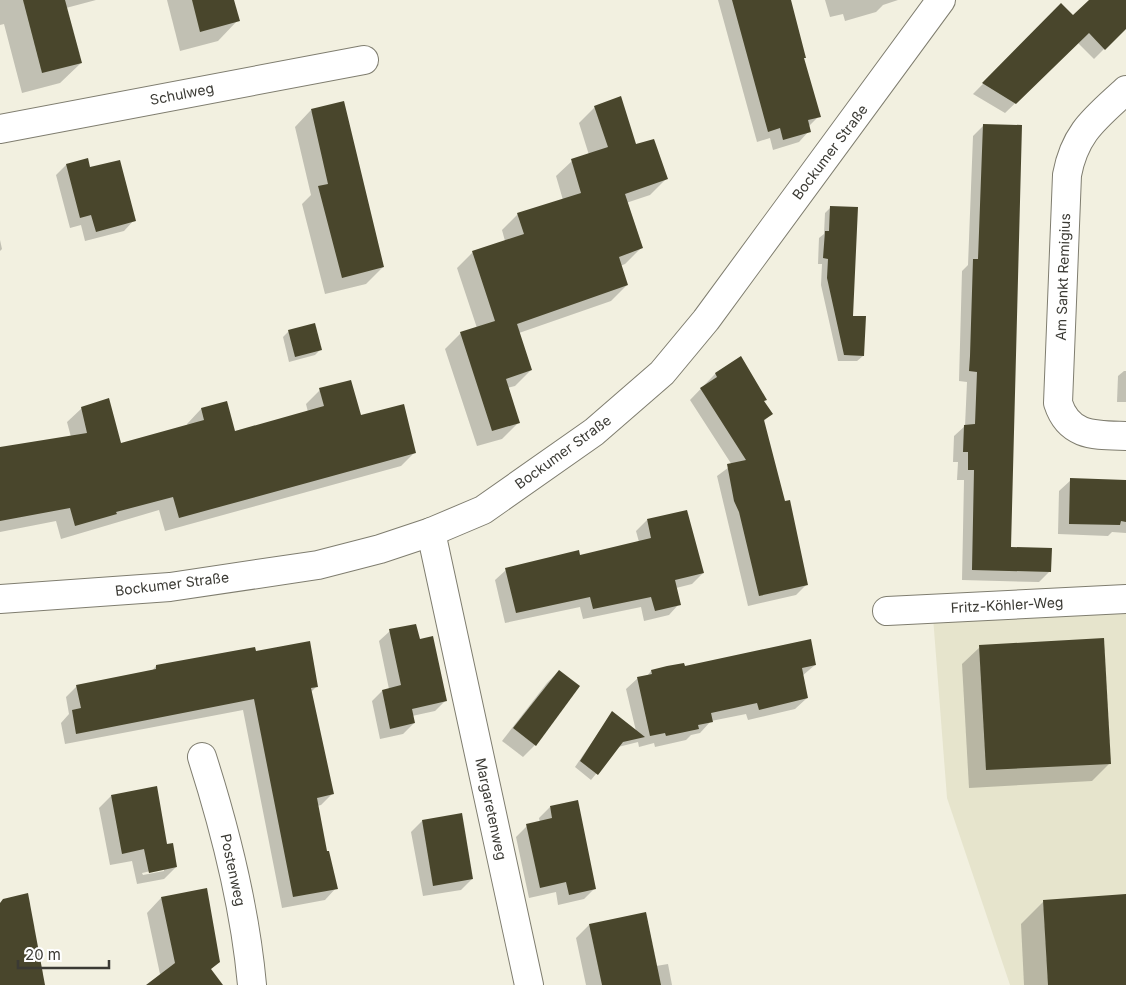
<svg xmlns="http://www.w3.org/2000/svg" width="1126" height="985" viewBox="0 0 1126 985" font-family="Inter,sans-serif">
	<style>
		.built { fill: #e6e4cc }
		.shadow { fill: #0003; fill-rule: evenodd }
		.building { fill: #49462c }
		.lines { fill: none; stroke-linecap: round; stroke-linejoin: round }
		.street-casing { stroke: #7f7d6f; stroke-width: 30 }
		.street { stroke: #fff; stroke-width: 28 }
		.labels { text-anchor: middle; stroke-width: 5; stroke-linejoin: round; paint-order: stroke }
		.street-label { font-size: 14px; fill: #3b3a34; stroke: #fff }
	</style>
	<rect width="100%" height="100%" fill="#f2f0e0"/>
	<path class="built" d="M1126,607v378h-116l-63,-187 -14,-181z"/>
	<g class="shadow">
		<path d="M0,0h96l-30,8 15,55 -21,20 -38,10 -18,-69 -4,1z"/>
		<path d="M167,0h66l5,20 -20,21 -38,10z"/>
		<path d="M718,0h67l20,57 -2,3 16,56 -11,11 1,4 -10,11 -26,8 -3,-12 -13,4z"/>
		<path d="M825,0h73l-15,5 -7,7 -31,9 -2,-7 -13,3z"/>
		<path d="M1091,0h35v27l-32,32 -16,-16 -73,70 -32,-19 88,-89 12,12z"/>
		<path d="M595,107l71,72 -16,16 -24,8 15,45 -16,16 -5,2 7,19 -16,16 -92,32 12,37 -16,16 -8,2 11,35 -16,16 -25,7 -32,-97 16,-16 16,-5 -20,-60 16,-16 32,-11 -3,-11 16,-16 45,-14 -7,-24 16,-15 17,-6 -10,-32z"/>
		<path d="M311,110l72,157 -17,17 -41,10 -23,-90 9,-9 -16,-68z"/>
		<path d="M984,125l26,424 40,22 -11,11 -77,-2 2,-100h-7l1,-18h-5l1,-26 11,-10 2,-44 -8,-1 3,-110 6,-6 5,-129z"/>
		<path d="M87,159l2,10 45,51 -10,11 -39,10 -4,-16 -11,3 -14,-53 10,-10z"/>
		<path d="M831,207l20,110 12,39 -6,5h-19l-17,-76 1,-21h-4l1,-26 5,-4 1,-21z"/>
		<path d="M0,240l2,9 -2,2z"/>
		<path d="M289,331l32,18 -6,6 -26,7 -6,-25z"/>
		<path d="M740,358l31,56 -8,8 44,162 -11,11 -48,11 -31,-130 15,-11 -42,-65 25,-26z"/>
		<path d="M1124,371h2v31h-9l1,-26z"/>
		<path d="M320,390l95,62 -14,14 -236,65 -6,-21 -98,29 -5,-18 -56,11v-82l71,-13 -4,-15 15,-14 38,36 68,-18 -1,-2 14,-15 26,-6 7,30 74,-21 -2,-8z"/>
		<path d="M1071,480l55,1v52l-14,-1 -4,4 -50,-2 1,-43z"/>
		<path d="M647,520l56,53 -11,11 -16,4 3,16 -10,11 -25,6 -3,-14 -58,12 -3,-12 -75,16 -10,-43 11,-10 73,-14 60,-14 -3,-11z"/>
		<path d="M390,631l29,10 27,59 -11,11 -23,5 2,7 -11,11 -23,5 -8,-38 10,-10 7,-2 -10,-48z"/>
		<path d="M980,647l130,116 -18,18 -123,7 -7,-124z"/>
		<path d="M255,653l62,33 -6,6 21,102 -11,11 -4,1 9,47 10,35 -11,12 -43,8 -39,-198 -178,34 -4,-21 8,-9 -3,-17 11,-11 74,-14 5,-6z"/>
		<path d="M815,665l-13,11 5,22 -12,11 -47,11 -2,-6 -35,7 -11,12 -9,2 -5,5 -31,7 -1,-4 -15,4 -1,-5 -20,5 -27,33 -16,-13 37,-54 24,18 -10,-42 12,-11 9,-2 4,-5 33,-3z"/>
		<path d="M559,671l-24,74 -12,12 -21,-16 45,-58z"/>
		<path d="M111,796l65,71 -12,12 -27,5 -5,-23 -22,4 -11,-57zM164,868v3l-21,4 -1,-2z"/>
		<path d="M550,807l45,81 -11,11 -26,6 -2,-13 -27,6 -13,-61 11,-11 13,-3 -1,-5z"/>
		<path d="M461,815l11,64 -11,11 -38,6 -12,-64 11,-11z"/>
		<path d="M1126,896v89h-102l-3,-61 22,-22z"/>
		<path d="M161,898l43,63 17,24h-71l20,-14 -10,3 -13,-61z"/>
		<path d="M589,925l67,41 12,-2 4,21h-86l-10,-47z"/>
	</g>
	<g class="building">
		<path d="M23,0h42l17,63 -40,10z"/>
		<path d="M192,0h42l6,21 -40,11z"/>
		<path d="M732,0h59l15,58h-2l17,59 -13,3 3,12 -28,8 -3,-12 -12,4z"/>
		<path d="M1089,0h37v29l-21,21 -16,-17 -73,71 -34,-21 79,-80 12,12z"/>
		<path d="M621,96l15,48 18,-5 14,40 -43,15 18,54 -24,9 9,28 -111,39 15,46 -26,9 14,44 -28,8 -32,-99 35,-11 -23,-70 52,-17 -7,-21 64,-20 -10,-34 37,-12 -14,-41z"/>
		<path d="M344,101l40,166 -42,11 -24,-92 10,-2 -17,-75z"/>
		<path d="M983,124l39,1 -11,422 41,1 -1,24 -79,-2 2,-100h-6v-18h-5l1,-27 11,-1 2,-52 -8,-1 1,-15 3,-97h5z"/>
		<path d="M88,158l2,9 30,-7 16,61 -40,11 -5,-17 -11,3 -14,-54z"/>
		<path d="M830,206l28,1 -5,109h13l-2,40 -20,-1 -17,-77 1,-19 -5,-1 2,-27h4z"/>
		<path d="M315,323l7,27 -27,7 -7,-27z"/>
		<path d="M741,356l26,44 -3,1 9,13 -9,6 21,81 5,-1 18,85 -49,11 -20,-84 -5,-11 -7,-37 19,-4 -46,-72 17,-11 -2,-4z"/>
		<path d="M351,380l10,35 43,-11 12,49 -237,65 -6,-21 -57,15 1,2 -42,12 -5,-18 -70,13v-74l87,-14 -6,-26 28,-9 12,45 83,-23 -3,-12 26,-7 8,30 89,-25 -5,-18z"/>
		<path d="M1070,478l56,2v42l-5,-1 -1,4 -51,-1z"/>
		<path d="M687,510l17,63 -29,7 6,25 -26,6 -4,-14 -58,12 -3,-12 -74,16 -11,-45 74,-18 1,5 71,-17 -4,-19z"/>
		<path d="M416,624l4,15 13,-3 14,65 -35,8 3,14 -25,6 -8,-39 19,-5 -12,-56z"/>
		<path d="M1104,638l7,126 -125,6 -7,-125z"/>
		<path d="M811,639l5,26 -14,3 6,30 -49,12 -2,-7 -46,10 2,9 -15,3 1,4 -33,7 -1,-3 -15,3 -13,-59 15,-3 -1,-4 16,-4 17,-3 1,3z"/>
		<path d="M310,641l8,46 -7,1 23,106 -17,4 10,53h2l9,38 -45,8 -39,-198 -178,35 -4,-24 9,-2 -5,-23 80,-16v-4l99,-18 1,4z"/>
		<path d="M559,670l21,16 -44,60 -23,-18z"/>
		<path d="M612,711l33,26 -22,5 -25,33 -18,-14z"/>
		<path d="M157,786l10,58 6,-1 4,24 -28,6 -5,-24 -22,5 -11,-59z"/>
		<path d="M578,800l18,89 -27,6 -3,-13 -26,6 -14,-64 26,-6 -2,-12z"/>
		<path d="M462,813l11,66 -40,7 -11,-66z"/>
		<path d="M207,888l13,74 -9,7 12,16h-77l29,-22 -14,-66z"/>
		<path d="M28,893l17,92h-45v-82l3,-4z"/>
		<path d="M1126,894v91h-78l-5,-85z"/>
		<path d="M646,912l15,73h-59l-13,-61z"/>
	</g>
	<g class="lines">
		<g class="street-casing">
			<g id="street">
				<path d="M1126,90c-30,28 -51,42 -59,85l-9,228c11,34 37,32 68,33"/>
				<path d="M0,129l364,-69"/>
				<path d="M431,532l98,453"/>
				<path d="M0,599l170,-12 148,-22 62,-16 51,-17 52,-22 111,-78 68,-59 44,-53 235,-320"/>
				<path d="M887,611l239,-12"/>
				<path d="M202,757c24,75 43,150 50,228"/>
			</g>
		</g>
		<use href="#street" class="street"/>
	</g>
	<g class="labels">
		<g class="street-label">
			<text transform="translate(182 94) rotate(-11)" y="5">Schulweg</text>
			<text transform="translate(830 152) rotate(-53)" y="5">Bockumer Straße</text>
			<text transform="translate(1063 277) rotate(-88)" y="5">Am Sankt Remigius</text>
			<text transform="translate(563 452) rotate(-36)" y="5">Bockumer Straße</text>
			<text transform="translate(172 584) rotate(-7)" y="5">Bockumer Straße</text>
			<text transform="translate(1007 605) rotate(-3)" y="5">Fritz-Köhler-Weg</text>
			<text transform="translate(491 809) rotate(78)" y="5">Margaretenweg</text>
			<text transform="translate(233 870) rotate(78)" y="5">Postenweg</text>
		</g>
	</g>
	<path d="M18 960v8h91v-8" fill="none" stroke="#3b3a34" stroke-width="2.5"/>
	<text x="25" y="960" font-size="15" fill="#3b3a34" stroke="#ffffff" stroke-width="4" paint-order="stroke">20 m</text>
</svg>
